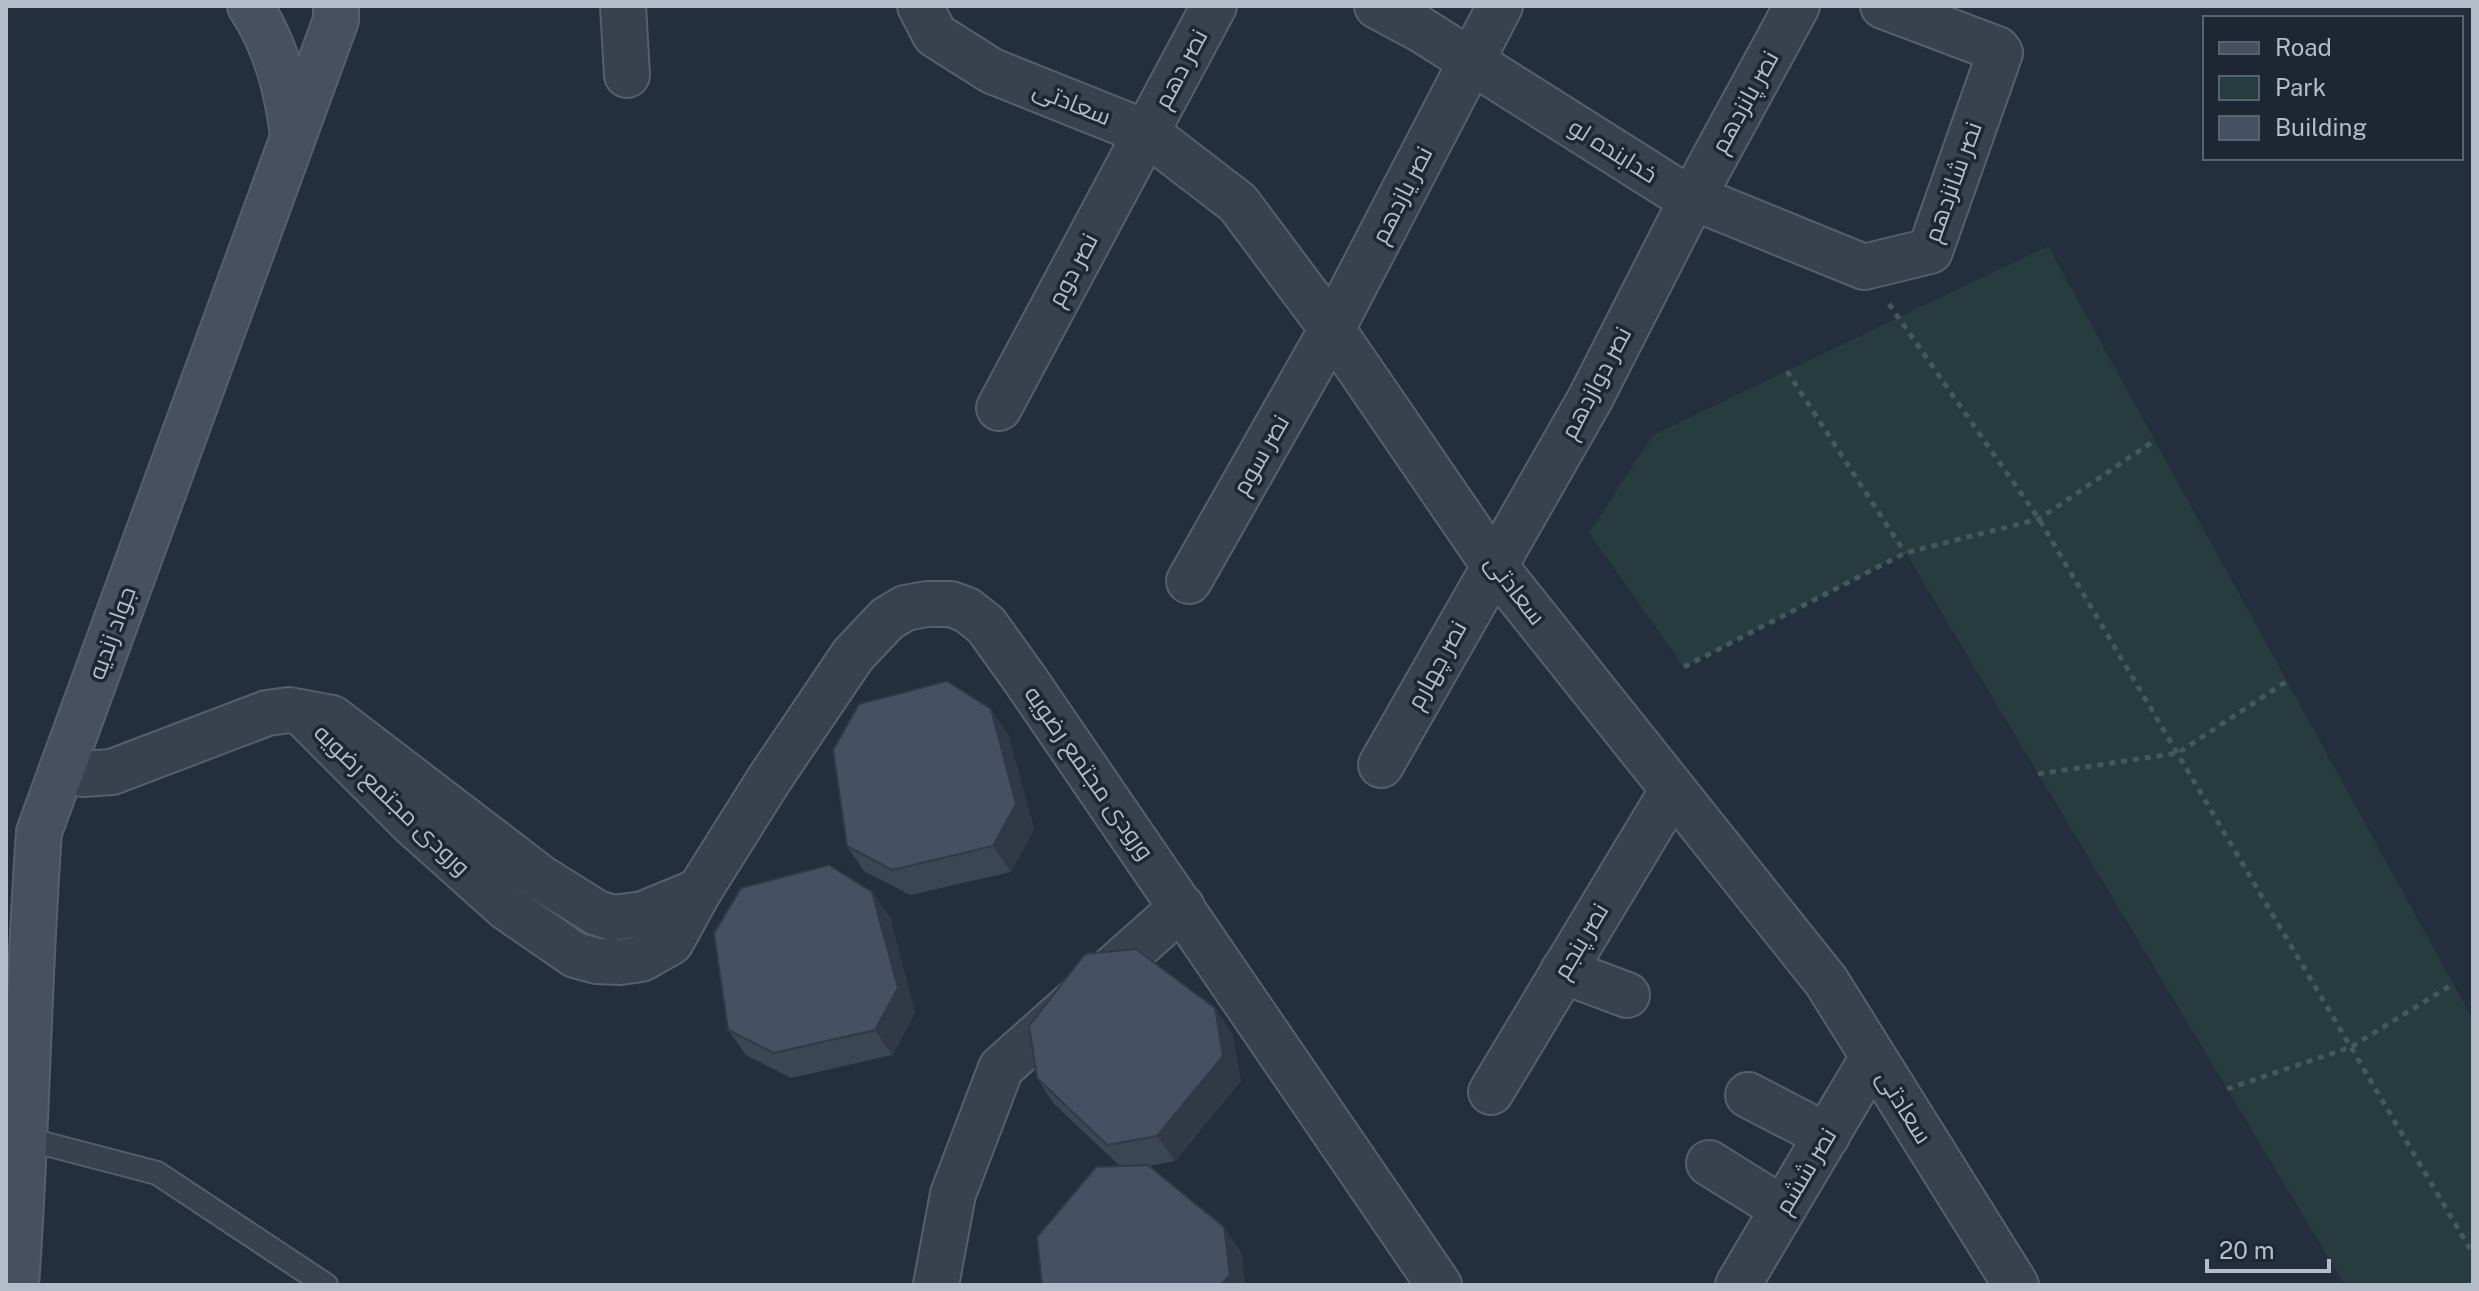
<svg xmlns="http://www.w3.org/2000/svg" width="2479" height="1291" viewBox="0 0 2479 1291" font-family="'Public Sans',Cairo,sans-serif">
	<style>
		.green { fill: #263c3f }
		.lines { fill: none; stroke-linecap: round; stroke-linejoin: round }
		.service-casing { stroke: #565f6c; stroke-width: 26 }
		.minor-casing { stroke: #565f6c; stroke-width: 48 }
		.secondary-casing { stroke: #565f6c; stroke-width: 48 }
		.path { stroke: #44595c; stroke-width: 5; stroke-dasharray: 6 6; stroke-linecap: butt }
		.service { stroke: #38414e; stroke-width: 22 }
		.minor { stroke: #38414e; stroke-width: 44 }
		.secondary { stroke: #465061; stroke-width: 44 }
		.wall { fill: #3b4654 }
		.shaded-wall { fill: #303945 }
		.building { fill: #455162; stroke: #303945; stroke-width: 2 }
		.labels { text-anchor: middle; stroke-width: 7; stroke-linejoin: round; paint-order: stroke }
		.street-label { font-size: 24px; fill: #b4bcc9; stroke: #1d2633 }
	</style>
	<rect width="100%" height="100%" fill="#242f3e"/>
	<path class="green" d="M2048,246l425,774v265h-128l-439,-732 -222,114 -95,-134 64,-98z"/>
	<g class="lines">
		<g class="service-casing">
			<path id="service" d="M27,1139l130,34 169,112"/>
		</g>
		<g class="minor-casing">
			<g id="minor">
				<path d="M623,6l4,69"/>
				<path d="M920,6l15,29 57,36 155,62 91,70 94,126 161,235 333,417 190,304"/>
				<path d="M1377,6l43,23 255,161 189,77 66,-16 70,-198 -3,-4 -114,-43"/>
				<path d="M999,408l215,-402"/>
				<path d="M1189,581l143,-252 168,-323"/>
				<path d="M302,713l109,109 96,86 68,47 22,6 23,1 21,-3 30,-17 28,-51 71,-113 83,-123 34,-36 18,-11 22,-4h24l16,6 19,15 38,53 415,607"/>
				<path d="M1381,765l209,-366 103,-202 104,-191"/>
				<path d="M62,769l21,5 29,-2 155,-59 22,-3 43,8 209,160 56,35 16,5 30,-4 56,-23"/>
				<path d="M1563,971l64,24"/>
				<path d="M1491,1092l181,-301"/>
				<path d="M1748,1095l79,41"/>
				<path d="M1709,1163l74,46"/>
				<path d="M936,1285l17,-91 48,-126 181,-161"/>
				<path d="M1738,1285l135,-228"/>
			</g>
		</g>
		<g class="secondary-casing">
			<g id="secondary">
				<path d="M250,6c26,39 37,83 43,129"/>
				<path d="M16,1285c11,-151 12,-302 23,-453l297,-812v-14"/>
			</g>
		</g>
		<g class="path">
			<path d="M1889,304l150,215 434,735"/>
			<path d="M1787,371l118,182"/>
			<path d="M1684,667l221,-114 134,-34 116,-79"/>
			<path d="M2038,774l140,-21 109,-72"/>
			<path d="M2227,1089l124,-42 102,-63"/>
		</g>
		<use href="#service" class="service"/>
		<use href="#minor" class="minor"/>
		<use href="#secondary" class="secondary"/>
	</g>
	<g class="wall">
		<path d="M1008,734l26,95 -23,43 -101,23 -46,-24 -17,-25z"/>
		<path d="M890,917l25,96 -23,42 -101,23 -45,-23 -18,-25z"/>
		<path d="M1215,1008l17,25 9,48 -66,80 -26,5 92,86 4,33h-203l78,-119 -66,-62 -17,-26z"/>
	</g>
	<g class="shaded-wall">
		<path d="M991,709l17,25 26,95 -23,43 -18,-26z"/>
		<path d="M872,892l18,25 25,96 -23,42 -17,-25z"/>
		<path d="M1215,1008l17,25 9,48 -66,80 -18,-25z"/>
		<path d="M1224,1227l17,25 4,33h-24z"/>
	</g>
	<g class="building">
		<path d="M947,681l44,28 25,95 -23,42 -101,24 -45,-24 -14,-96 26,-46z"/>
		<path d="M829,865l43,27 26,96 -23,42 -101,23 -46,-23 -14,-97 27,-45z"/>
		<path d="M1136,949l79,59 8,48 -66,80 -50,9 -70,-67 -8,-52 56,-72z"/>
		<path d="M1148,1165l76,62 6,48 -9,10h-179l-5,-48 59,-70z"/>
	</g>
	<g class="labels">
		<g class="street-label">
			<text transform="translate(1181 69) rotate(-62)" y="8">نصر دهم</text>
			<text transform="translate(1745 102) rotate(-61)" y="8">نصر پانزدهم</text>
			<text transform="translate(1072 103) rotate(22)" y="8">سعادتی</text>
			<text transform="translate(1613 151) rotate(32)" y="8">خدابنده لو</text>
			<text transform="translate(1953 182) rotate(-70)" y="8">نصر شانزدهم</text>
			<text transform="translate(1402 195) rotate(-63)" y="8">نصر یازدهم</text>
			<text transform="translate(1073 270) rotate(-62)" y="8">نصر دوم</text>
			<text transform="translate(1596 383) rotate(-62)" y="8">نصر دوازدهم</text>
			<text transform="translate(1261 455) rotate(-60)" y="8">نصر سوم</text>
			<text transform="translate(1515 590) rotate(52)" y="8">سعادتی</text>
			<text transform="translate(112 633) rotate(-70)" y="8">جواد زندیه</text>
			<text transform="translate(1437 665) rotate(-61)" y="8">نصر چهارم</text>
			<text transform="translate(1089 773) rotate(55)" y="8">ورودی مجتمع رضویه</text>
			<text transform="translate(392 800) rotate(44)" y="8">ورودی مجتمع رضویه</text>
			<text transform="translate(1581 941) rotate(-59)" y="8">نصر پنجم</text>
			<text transform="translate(1904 1107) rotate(58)" y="8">سعادتی</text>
			<text transform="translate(1806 1171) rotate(-59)" y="8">نصر ششم</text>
		</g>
	</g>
	<rect width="2479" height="1291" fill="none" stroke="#b4bcc9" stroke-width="16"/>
	<rect x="2203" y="16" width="260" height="144" fill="#1d2633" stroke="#59626f" stroke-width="2"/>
	<rect x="2219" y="42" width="40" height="12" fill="#465061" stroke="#59626f" stroke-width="2"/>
	<text x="2275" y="56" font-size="24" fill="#b4bcc9">Road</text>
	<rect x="2219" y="76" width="40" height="24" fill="#263c3f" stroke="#59626f" stroke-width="2"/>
	<text x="2275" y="96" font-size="24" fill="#b4bcc9">Park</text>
	<rect x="2219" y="116" width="40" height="24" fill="#455162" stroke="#59626f" stroke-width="2"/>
	<text x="2275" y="136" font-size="24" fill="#b4bcc9">Building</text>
	<path d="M2207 1259v12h122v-12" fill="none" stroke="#b4bcc9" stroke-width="4"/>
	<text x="2219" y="1259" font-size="24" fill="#b4bcc9" stroke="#1d2633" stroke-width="6" paint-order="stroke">20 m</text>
</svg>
